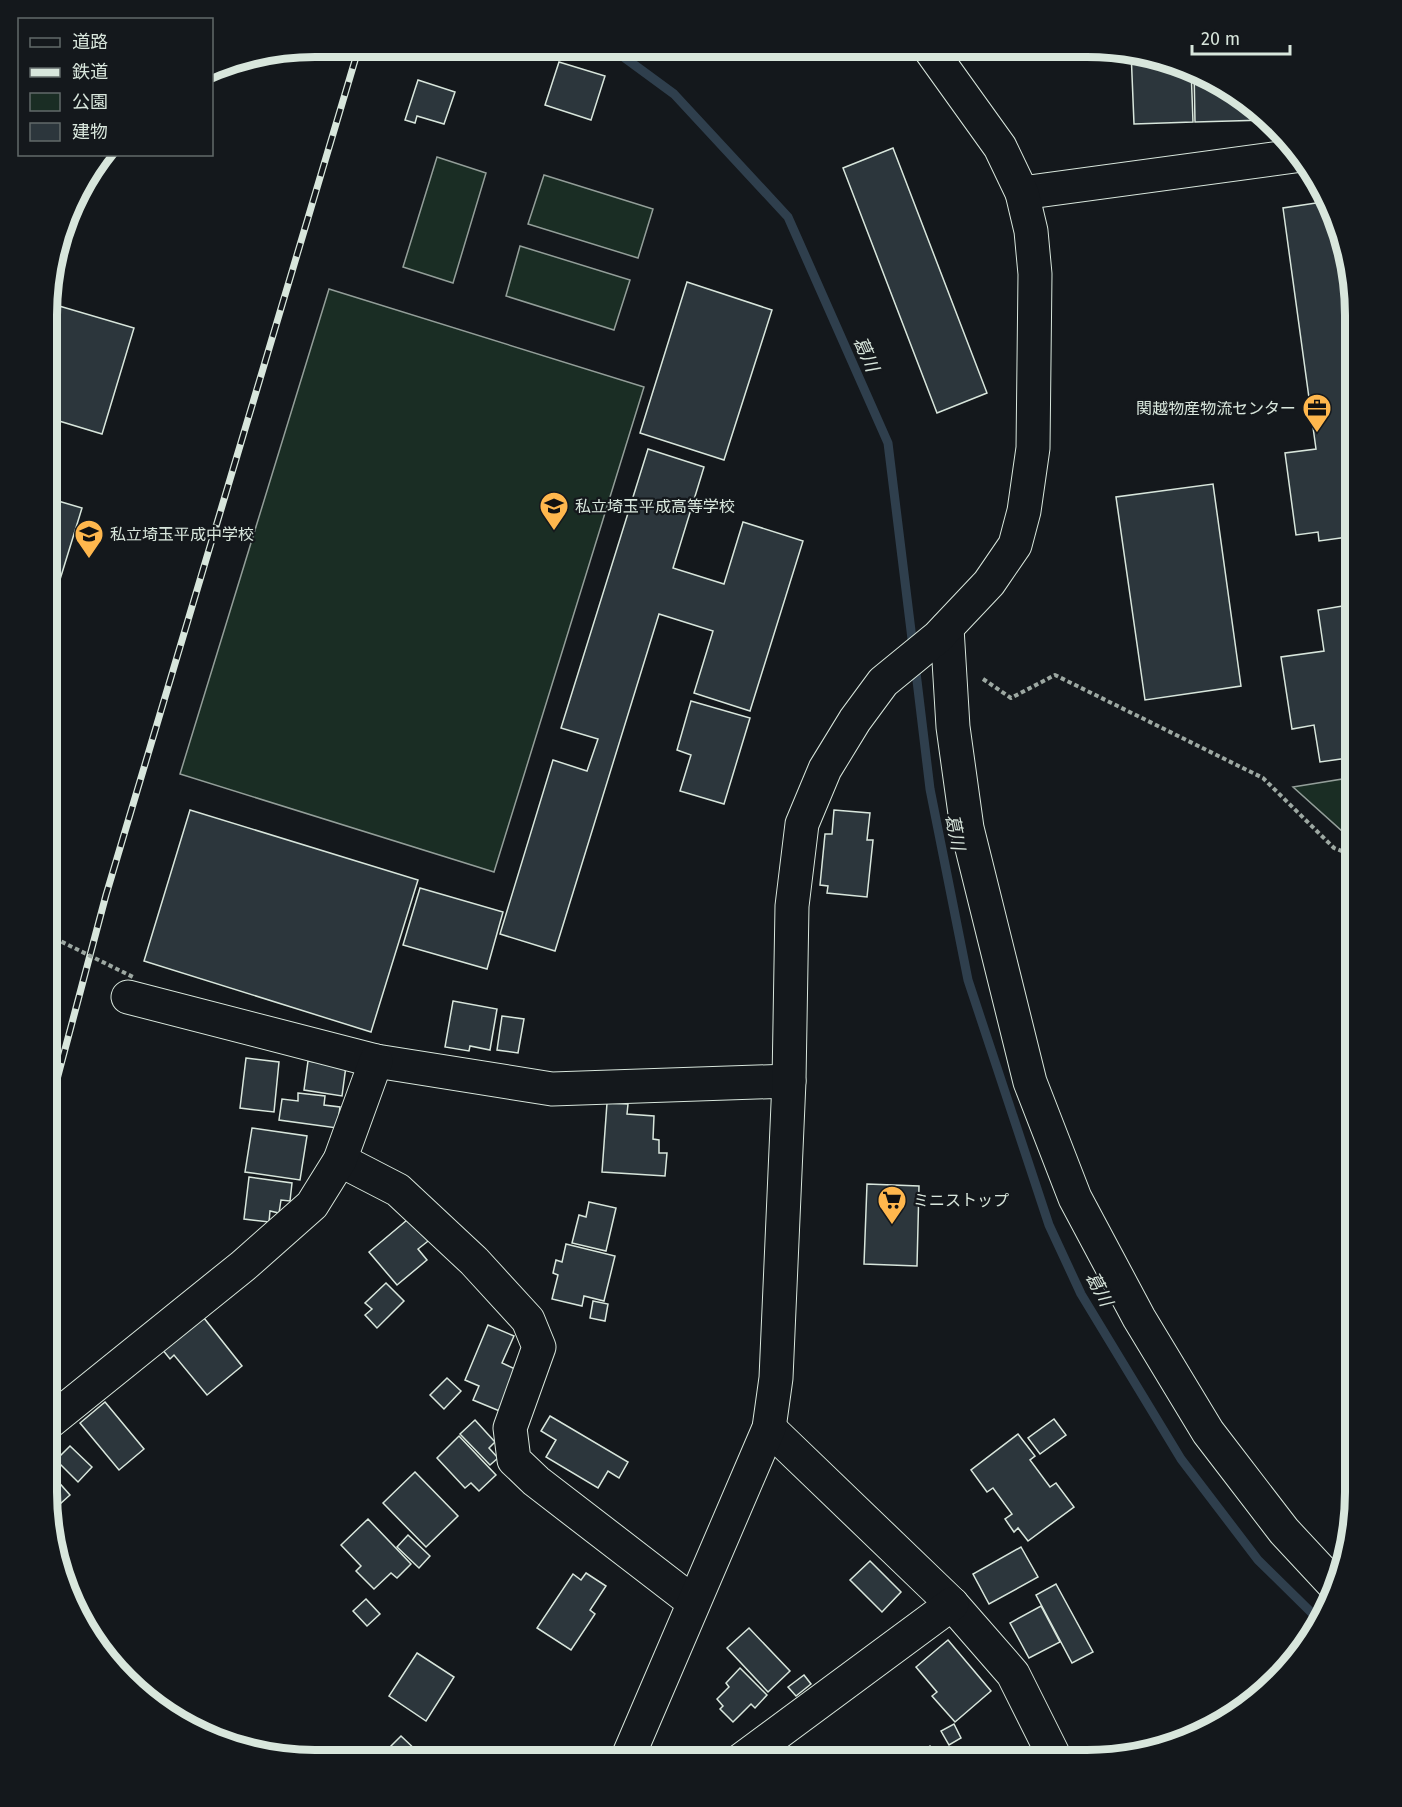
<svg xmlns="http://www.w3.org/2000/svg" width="1402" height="1807" viewBox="0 0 1402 1807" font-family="'Fira Sans','Noto Sans JP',sans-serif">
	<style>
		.green { fill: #1a2d24; stroke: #939e99; stroke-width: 1.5 }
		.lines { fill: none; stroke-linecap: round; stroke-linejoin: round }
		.stream { stroke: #2f3f4d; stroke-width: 9 }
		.building { fill: #2c363c; stroke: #d8e6dc; stroke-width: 1.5 }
		.minor-casing { stroke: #d8e6dc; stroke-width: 35 }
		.path { stroke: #9da8a2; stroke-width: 4; stroke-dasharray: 4.5 3; stroke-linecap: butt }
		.minor { stroke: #14181c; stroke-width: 33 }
		.rail-casing { stroke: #d8e6dc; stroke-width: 7 }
		.rail { stroke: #14181c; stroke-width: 4.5; stroke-dasharray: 14; stroke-linecap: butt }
		.path-bridge { stroke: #9da8a2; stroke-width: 4; stroke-dasharray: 4.5 3; stroke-linecap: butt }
		.labels { text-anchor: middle; stroke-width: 4.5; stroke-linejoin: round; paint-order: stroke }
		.poi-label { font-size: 16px; fill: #d8e6dc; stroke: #14181c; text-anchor: start }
		.water-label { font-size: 18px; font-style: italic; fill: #d8e6dc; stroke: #14181c }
		.rim { fill: none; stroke: #d8e6dc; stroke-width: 8 }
	</style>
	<rect width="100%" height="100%" fill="#14181c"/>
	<g class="green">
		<path d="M437,157l49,16 -33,110 -50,-16z"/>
		<path d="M544,175l109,34 -15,49 -110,-34z"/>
		<path d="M520,246l110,34 -16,50 -108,-34z"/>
		<path d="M329,289l315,98 -150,485 -314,-98z"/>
		<path d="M1355,777v60l-13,-6 -49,-44z"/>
	</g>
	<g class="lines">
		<g class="stream">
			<path d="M610,47l64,47 114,123 100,226 25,204"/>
			<path d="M915,664l15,125 38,191 81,245 32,69 100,165 77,101 62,61"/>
		</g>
	</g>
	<g class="building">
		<path d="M1131,51l60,17 2,54 -59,2z"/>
		<path d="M559,62l46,14 -14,44 -46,-15z"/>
		<path d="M1194,69l56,33 16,18 -71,2z"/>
		<path d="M418,80l37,12 -11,32 -27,-8 -2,7 -10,-3z"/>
		<path d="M893,148l94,245 -50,20 -94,-245z"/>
		<path d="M1329,201l26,113v222l-36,5 -1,-9 -22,3 -11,-82 31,-4 -33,-241z"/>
		<path d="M687,282l85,28 -48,150 -84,-27z"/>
		<path d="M49,303l85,25 -32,106 -43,-13 -8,26z"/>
		<path d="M648,449l56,18 -31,101 51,16 19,-62 60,19 -53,170 -56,-18 19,-62 -54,-17 -104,337 -55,-17 53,-174 34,11 11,-32 -37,-11z"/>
		<path d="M1213,484l28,202 -96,14 -29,-203z"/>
		<path d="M48,498l34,10 -24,78 -10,-3z"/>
		<path d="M1355,604v153l-35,5 -6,-37 -22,4 -11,-72 43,-6 -6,-41z"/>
		<path d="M691,701l59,17 -26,86 -44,-13 11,-36 -14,-5z"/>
		<path d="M190,810l228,70 -47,152 -227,-71z"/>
		<path d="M834,810l36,3 -3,27h6l-6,57 -40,-4 1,-7 -8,-1 5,-51h7z"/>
		<path d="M420,888l83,24 -16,57 -84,-24z"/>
		<path d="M453,1001l44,8 -7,41 -20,-4 -1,5 -24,-4z"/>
		<path d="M502,1016l22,3 -6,34 -21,-3z"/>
		<path d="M246,1058l33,4 -5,50 -34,-4z"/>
		<path d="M308,1061l38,5 -4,30 -38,-6z"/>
		<path d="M298,1093l27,3 -1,9 16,2 -3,21 -58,-8 3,-21 16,2z"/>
		<path d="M607,1103l21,1 -1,10 27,2 -1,23 6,1v13h8l-2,23 -63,-4z"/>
		<path d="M252,1128l55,8 -7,44 -55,-8z"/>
		<path d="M249,1177l43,6 -2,18 -9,-1 -2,13 -9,-2 -1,11 -25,-3z"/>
		<path d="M867,1184l52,2 -2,80 -53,-2z"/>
		<path d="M589,1202l27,6 -10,43 -34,-8 7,-28 7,2z"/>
		<path d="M413,1215l19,23 -14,11 9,11 -30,25 -28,-33z"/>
		<path d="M566,1244l49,12 -11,45 -20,-5 -2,10 -30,-7 6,-24 -5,-2 3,-13 6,2z"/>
		<path d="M386,1283l18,18 -27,27 -12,-13 7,-6 -7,-6z"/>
		<path d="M593,1301l15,3 -3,17 -15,-3z"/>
		<path d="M200,1313l42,53 -35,29 -33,-40 -4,4 -8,-10z"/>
		<path d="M488,1325l26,11 -12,27 13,6 -10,25 4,2 -7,16 -29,-12 6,-14 -14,-6z"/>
		<path d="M447,1378l14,13 -17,18 -14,-14z"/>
		<path d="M105,1402l39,47 -25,21 -39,-47z"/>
		<path d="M550,1416l78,46 -9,16 -11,-7 -10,17 -52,-31 10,-17 -15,-9z"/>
		<path d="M1054,1419l12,16 -26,19 -12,-16z"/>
		<path d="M475,1420l20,22 -6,6 9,10 -8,7 -30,-31z"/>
		<path d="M1018,1434l17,22 -5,4 20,27 6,-4 18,24 -46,34 -10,-13 -4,4 -9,-13 7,-5 -19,-26 -6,4 -16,-22z"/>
		<path d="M459,1436l37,39 -17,16 -8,-8 -6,5 -28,-30z"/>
		<path d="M70,1446l22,21 -14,15 -22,-22z"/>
		<path d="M47,1469l23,26 -19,17 -4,-19z"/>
		<path d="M415,1472l43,44 -32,31 -43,-44z"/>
		<path d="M368,1519l43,45 -14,14 -6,-5 -17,16 -18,-18 5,-5 -20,-21z"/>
		<path d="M408,1535l22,21 -11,12 -22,-21z"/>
		<path d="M1021,1547l17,30 -49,27 -16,-30z"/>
		<path d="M870,1561l31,31 -19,20 -32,-32z"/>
		<path d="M586,1573l20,13 -16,24 5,4 -24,36 -34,-22 36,-54 8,6z"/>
		<path d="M1056,1584l37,68 -21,11 -36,-68z"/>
		<path d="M366,1599l14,15 -13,12 -14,-15z"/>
		<path d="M1041,1606l19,36 -31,16 -19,-35z"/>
		<path d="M749,1628l41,43 -22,21 -41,-44z"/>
		<path d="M948,1640l43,51 -36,31 -23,-26 5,-4 -21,-25z"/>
		<path d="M417,1653l37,24 -28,44 -37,-25z"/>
		<path d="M740,1668l27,27 -12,13 -4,-4 -18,18 -13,-13 3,-3 -6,-7 12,-12 -3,-4z"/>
		<path d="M804,1675l7,9 -15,12 -8,-9z"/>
		<path d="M954,1724l7,14 -12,7 -8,-14z"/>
		<path d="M401,1736l18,17 -5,6h-12l-12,-12z"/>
		<path d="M930,1746l7,14h-18l-3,-5z"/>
		<path d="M812,1749l5,11h-27z"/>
	</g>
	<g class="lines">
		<g class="minor-casing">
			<g id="minor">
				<path d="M1022,193l273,-37"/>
				<path d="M947,628l6,99 14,101 63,254 45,116 64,120 69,114 76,99 53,57"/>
				<path d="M128,997l248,64 176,28 237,-8"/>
				<path d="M340,1160l58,30 76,71 54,59 11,27 -29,81 4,32 22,21 157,121"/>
				<path d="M47,1424l196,-158 69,-61 28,-45 36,-99"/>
				<path d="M769,1428l183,176 61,70 43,86"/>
				<path d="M627,1759l142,-331 7,-50 13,-297 3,-175 10,-82 23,-55 30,-49 28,-38 55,-45 51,-54 26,-38 9,-34 9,-63 2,-174 -4,-43 -9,-38 -22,-46 -71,-99"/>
				<path d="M741,1760l211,-156"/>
			</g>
		</g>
		<path class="path" d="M983,679l28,19 44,-23 208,103 71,70 21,8"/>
		<use href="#minor" class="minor"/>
		<g class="rail-casing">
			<path id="rail" d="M47,1117l59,-222 253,-848"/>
		</g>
		<use href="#rail" class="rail"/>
		<path class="path-bridge" d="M48,935l87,43"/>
	</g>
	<defs>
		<g id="office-pin" transform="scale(1.5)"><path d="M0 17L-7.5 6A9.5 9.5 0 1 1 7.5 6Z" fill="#ffb74d" stroke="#14181c"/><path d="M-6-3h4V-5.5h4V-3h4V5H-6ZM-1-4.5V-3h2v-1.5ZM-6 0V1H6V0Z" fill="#111"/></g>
		<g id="school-pin" transform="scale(1.5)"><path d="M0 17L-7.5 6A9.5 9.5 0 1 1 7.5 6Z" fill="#ffb74d" stroke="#14181c"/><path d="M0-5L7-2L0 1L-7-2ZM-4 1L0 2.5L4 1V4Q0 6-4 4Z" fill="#111"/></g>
		<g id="supermarket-pin" transform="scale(1.5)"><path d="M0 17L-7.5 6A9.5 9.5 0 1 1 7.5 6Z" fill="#ffb74d" stroke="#14181c"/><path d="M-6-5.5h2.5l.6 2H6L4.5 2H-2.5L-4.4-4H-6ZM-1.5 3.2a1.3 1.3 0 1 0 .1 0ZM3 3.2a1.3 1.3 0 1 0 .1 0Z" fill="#111"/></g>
	</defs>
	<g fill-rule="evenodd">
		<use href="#office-pin" x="1317" y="408"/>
		<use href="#school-pin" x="554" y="506"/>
		<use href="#school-pin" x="89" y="534"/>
		<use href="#supermarket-pin" x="892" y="1200"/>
	</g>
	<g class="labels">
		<g class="poi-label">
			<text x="1296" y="414" text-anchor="end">関越物産物流センター</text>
			<text x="575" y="512">私立埼玉平成高等学校</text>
			<text x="110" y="540">私立埼玉平成中学校</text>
			<text x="913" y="1206">ミニストップ</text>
		</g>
		<g class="water-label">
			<text transform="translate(866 354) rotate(66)" y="6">葛川</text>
			<text transform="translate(955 832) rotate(79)" y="6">葛川</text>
			<text transform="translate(1099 1289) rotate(62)" y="6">葛川</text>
		</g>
	</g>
	<path d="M0 0H1402V1807H0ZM315 57H1087A258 258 0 0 1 1345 315V1492A258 258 0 0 1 1087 1750H315A258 258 0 0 1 57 1492V315A258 258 0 0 1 315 57Z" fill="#14181c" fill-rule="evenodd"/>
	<path class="rim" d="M315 57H1087A258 258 0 0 1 1345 315V1492A258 258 0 0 1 1087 1750H315A258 258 0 0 1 57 1492V315A258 258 0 0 1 315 57Z"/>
	<rect x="18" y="18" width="195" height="138" fill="#14181c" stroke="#626a69" stroke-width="1.5"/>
	<rect x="30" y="38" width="30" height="9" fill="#14181c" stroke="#626a69" stroke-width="1.5"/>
	<text x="72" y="48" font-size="18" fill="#d8e6dc">道路</text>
	<rect x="30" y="68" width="30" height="9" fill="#d8e6dc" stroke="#626a69" stroke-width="1.5"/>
	<text x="72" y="78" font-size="18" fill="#d8e6dc">鉄道</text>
	<rect x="30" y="93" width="30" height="18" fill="#1a2d24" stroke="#626a69" stroke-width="1.5"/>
	<text x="72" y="108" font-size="18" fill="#d8e6dc">公園</text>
	<rect x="30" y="123" width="30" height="18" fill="#2c363c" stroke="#626a69" stroke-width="1.5"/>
	<text x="72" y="138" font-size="18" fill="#d8e6dc">建物</text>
	<path d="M1192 45v9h98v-9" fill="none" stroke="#d8e6dc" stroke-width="3"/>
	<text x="1201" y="45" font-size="18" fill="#d8e6dc" stroke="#14181c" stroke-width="4.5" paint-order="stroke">20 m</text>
</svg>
